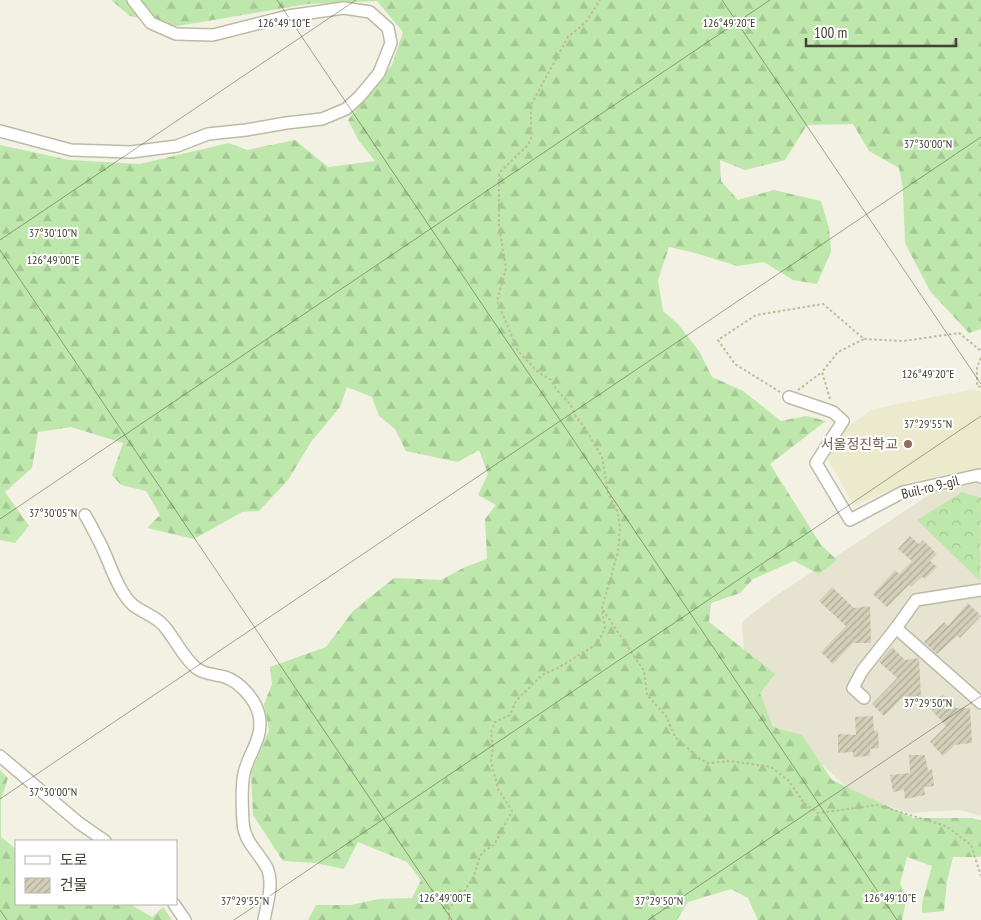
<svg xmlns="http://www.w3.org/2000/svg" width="981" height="920" viewBox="0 0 981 920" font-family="'PT Sans Narrow','Noto Sans KR',sans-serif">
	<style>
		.residential { fill: #e6e4d1 }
		.education { fill: #ebeacd }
		.forest { fill: url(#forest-firs) }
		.park { fill: url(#park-crowns) }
		.building { fill: url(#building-hatch) }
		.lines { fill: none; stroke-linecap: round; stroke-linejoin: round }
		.minor-casing { stroke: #bdbba6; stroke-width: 14 }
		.path { stroke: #bfba97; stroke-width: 2; stroke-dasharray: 2.5 2.5; stroke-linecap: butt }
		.minor { stroke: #fff; stroke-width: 11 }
		.ticks { fill: none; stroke: #434133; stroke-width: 1; stroke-opacity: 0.45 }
		.education-dot { fill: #8d6e63; stroke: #fff; stroke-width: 2 }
		.labels { text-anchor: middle; stroke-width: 4; stroke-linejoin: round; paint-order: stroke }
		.education-label { font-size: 14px; fill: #785e54; stroke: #fff; text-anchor: end }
		.street-label { font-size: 14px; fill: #434133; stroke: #fff }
		.ticks-label { font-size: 12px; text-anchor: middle; fill: #434133; stroke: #fff; stroke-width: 4; stroke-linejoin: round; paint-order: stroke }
	</style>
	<defs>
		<pattern id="forest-firs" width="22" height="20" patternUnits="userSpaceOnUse" patternTransform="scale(1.25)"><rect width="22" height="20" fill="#bee7ab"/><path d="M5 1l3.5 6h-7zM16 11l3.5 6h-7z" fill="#a4c794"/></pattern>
		<pattern id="park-crowns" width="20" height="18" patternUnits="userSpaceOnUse" patternTransform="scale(1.25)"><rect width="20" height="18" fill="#bee7ab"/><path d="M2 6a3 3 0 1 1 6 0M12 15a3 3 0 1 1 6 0" fill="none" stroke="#a4c794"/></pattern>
		<pattern id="building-hatch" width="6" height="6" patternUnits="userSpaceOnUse" patternTransform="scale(1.25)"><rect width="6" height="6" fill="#d3cfb9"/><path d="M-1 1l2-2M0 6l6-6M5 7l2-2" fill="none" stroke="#adaa97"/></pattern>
	</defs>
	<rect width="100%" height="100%" fill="#f2f1e3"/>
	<path class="residential" d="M981,482v334l-21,-6 -52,3 -53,-19 -35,-31 -37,-22 -21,-24 -18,-65 -2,-30 29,-23 161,-106z"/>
	<path class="education" d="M974,389l7,3v76l-75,15 -52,23 -26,-47 16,-30 29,-20z"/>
	<g class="forest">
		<path d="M111,0h870v329l-12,4 -39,-42 -25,-48 -2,-54 -4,-21 -30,-17 -16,-27 -46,1 -22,35 -40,10 -25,-10 1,21 17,19 36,-10 47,11 8,27 2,23 -14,33 -24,-4 -29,-18 -27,4 -45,-14 -23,-5 -11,33 5,31 15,13 21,27 13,26 31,14 38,30 25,-5 20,5 -56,43 51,81 16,15 -18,14 -25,-13 -41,18 -13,14 -29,10 -2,19 66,52 -15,19 13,34 29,8 30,45 81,38h60l8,3v34l-1,2h-27l-6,24 -3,30 -22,2v-10l10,-37 -25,-9 -7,27 7,13 -5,23h-144l-10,-22 -17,-9 -43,13 -11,18h-369l8,-15h34l29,-6 33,-1 9,-18 -14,-18 -49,-20 -14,27 -29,-6 -32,-2 -30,-46 -2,-42 18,-43 -5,-26 8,-20 -2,-17 56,-20 27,-36 41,-33 47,2 24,-13 22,-8 -2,-40 11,-14 -18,-10 10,-21 -9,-24 -21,12 -52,-11 -11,-22 -16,-13 -7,-19 -25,-10 -7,20 -29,35 -23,38 -29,31 -17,1 -48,27 -47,-11 13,-13 -14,-24 -25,-6 -9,-10 11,-32 -52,-16 -33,5 -6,36 -27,24 24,34 -14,17 -15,-3v-395l69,15 71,4 89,-21 18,7 48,-10 33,27 47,-6 -16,-20 -11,-21 44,-55 11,-33 -26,-31 -69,3 -131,22 -47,-10z"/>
		<path d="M0,770l8,8 -7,22v37l15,12v55h114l22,13 11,-10 9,13h-172z"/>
	</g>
	<path class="park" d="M962,492l19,6 -1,83 -63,-61z"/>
	<g class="building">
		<path d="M910,536l9,8 4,-4 14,14 -7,7 7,6 -12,12 -3,-2 -11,10 -2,-2 -22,22 -14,-13 22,-24 4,4 13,-13 -14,-12z"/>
		<path d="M832,587l22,21 16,-2 1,37h-18l-20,21 -12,-12 25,-26 -27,-25z"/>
		<path d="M968,603l13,13 -21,22 -3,-2 -20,18 -13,-12 20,-20 4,4z"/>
		<path d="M892,647l13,13 14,-2 2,39 -17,-1 -20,20 -12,-12 25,-26 -18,-16z"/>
		<path d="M943,694l13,14h14l2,35 -17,2 -12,11 -13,-14 16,-16 -17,-19z"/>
		<path d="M873,716l1,15h4l1,17 -9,1v7l-17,1v-5l-15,1v-19l18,1 -1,-18z"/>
		<path d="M909,755h16l3,15 4,-1 2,17 -10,1 1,8 -20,4 -1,-9 -11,2 -3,-17 20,-2z"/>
	</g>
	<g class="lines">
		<g class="minor-casing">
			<g id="minor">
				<path d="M0,131l71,19 60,2 46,-6 31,-12 38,-4 40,-7 36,-4 24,-10 14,-13 19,-23 12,-30 -3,-15 -18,-16 -26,-4 -56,8 -75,19 -37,-1 -25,-11 -18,-23"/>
				<path d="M789,397l44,15 10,9 -27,42 34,57 53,-28 76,-17 2,2"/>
				<path d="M85,515c6,10 11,20 16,30 9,18 17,47 32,60 10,8 23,11 31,21 11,13 19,31 32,42 9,7 19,6 29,9 15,5 31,23 34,38 5,23 -10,37 -15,58 -3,15 -2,33 -1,49 1,20 15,29 24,46 7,15 0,36 -3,52"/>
				<path d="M981,590l-65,10 -20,28 85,75"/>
				<path d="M864,698l-11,-10 9,-17 34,-43"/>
				<path d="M0,756l79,67 26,18"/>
				<path d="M174,904l11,16"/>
			</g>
		</g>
		<g class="path">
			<path d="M981,358l-4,9v19l4,1"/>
			<path d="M798,390l24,-18"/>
			<path d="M780,392l-45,-28 -17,-24 38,-25 67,-11 41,35 39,2 56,-8 22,18"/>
			<path d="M830,399l-8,-27 16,-20 26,-13"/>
			<path d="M603,610l41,61 3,24 19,21 9,21 25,22 8,4 23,-2 40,6 18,14 15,22 14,10 59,-8 69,21 25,19 10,31"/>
			<path d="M449,920v-13l9,-6 16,-25 6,-20 4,-5 10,-6 18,-34 -14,-22 -7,-28 2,-14 -2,-15 4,-10 15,-7 6,-14 26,-26 16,-7 39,-24 8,-16 -3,-20 16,-56 2,-23 -2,-16 -10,-20 -6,-36 -17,-29 -9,-11 -6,-13 -14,-15 -5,-9 -13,-8 -20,-21 -21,-50 9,-33 -7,-41v-54l29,-28 3,-7v-33l37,-68 18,-15 14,-22"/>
		</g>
		<use href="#minor" class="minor"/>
	</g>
	<path class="ticks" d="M277,0l620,920M722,0l259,384M0,240l356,-240M0,250l452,670M0,519l770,-519M0,799l981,-662M0,910l7,10M234,920l747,-504M648,920l333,-224"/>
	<circle class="education-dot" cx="908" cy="444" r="5"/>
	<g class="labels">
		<g class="education-label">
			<text x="898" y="449">서울정진학교</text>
		</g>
		<g class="street-label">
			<text transform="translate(930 487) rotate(-14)" y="5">Buil-ro 9-gil</text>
		</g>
	</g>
	<g class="ticks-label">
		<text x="284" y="27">126°49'10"E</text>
		<text x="729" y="27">126°49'20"E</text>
		<text x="928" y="148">37°30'00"N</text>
		<text x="53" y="237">37°30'10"N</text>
		<text x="53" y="264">126°49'00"E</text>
		<text x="928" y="378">126°49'20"E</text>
		<text x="928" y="428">37°29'55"N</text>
		<text x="53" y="517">37°30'05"N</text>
		<text x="928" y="707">37°29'50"N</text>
		<text x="53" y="796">37°30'00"N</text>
		<text x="445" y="902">126°49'00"E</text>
		<text x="890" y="902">126°49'10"E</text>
		<text x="245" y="905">37°29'55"N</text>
		<text x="659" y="905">37°29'50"N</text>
	</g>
	<rect x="15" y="840" width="162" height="65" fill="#ffffff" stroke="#b4b3ad"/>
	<rect x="25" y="856" width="25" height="8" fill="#ffffff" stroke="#b4b3ad"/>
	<text x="60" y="865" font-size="15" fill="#434133">도로</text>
	<rect x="25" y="878" width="25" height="15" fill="url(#building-hatch)" stroke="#b4b3ad"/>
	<text x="60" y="890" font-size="15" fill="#434133">건물</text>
	<path d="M806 38v8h150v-8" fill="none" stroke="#434133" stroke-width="2.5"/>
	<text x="814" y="38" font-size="15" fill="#434133" stroke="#ffffff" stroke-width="4" paint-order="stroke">100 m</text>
</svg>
